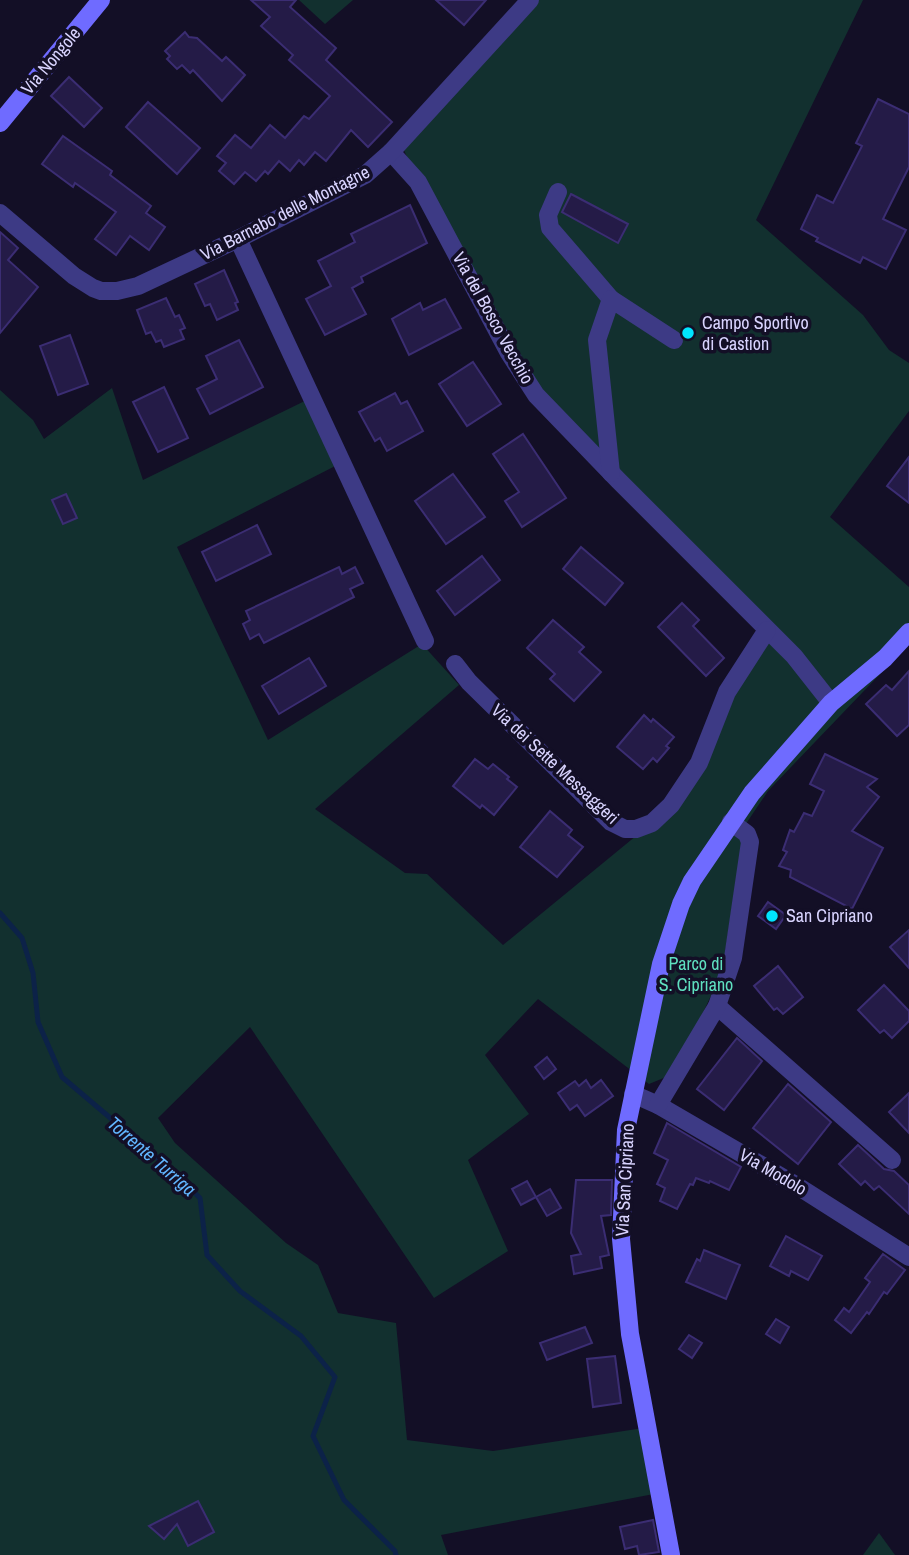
<svg xmlns="http://www.w3.org/2000/svg" width="909" height="1555" viewBox="0 0 909 1555" font-family="'Archivo Narrow',sans-serif">
	<style>
		.green { fill: #12302f }
		.lines { fill: none; stroke-linecap: round; stroke-linejoin: round }
		.stream { stroke: #0c2248; stroke-width: 5 }
		.building { fill: #241b47; stroke: #3b2d73; stroke-width: 2 }
		.street { stroke: #3d3a85; stroke-width: 18 }
		.secondary { stroke: #6f6bff; stroke-width: 18 }
		.poi-dot { fill: #00e5ff; stroke: #130f26; stroke-width: 2.5 }
		.labels { text-anchor: middle; stroke-width: 7; stroke-linejoin: round; paint-order: stroke }
		.street-label { font-size: 18px; fill: #d9d4ff; stroke: #130f26 }
		.poi-label { font-size: 18px; fill: #d9d4ff; stroke: #130f26; text-anchor: start }
		.park-label { font-size: 18px; fill: #5fe0c0; stroke: #130f26 }
		.water-label { font-size: 19px; font-style: italic; fill: #62b6ff; stroke: #130f26 }
	</style>
	<rect width="100%" height="100%" fill="#130f26"/>
	<g class="green">
		<path d="M299,0h54l-28,24z"/>
		<path d="M523,0h340l-107,220 107,95 26,35 20,13v48l-79,106 79,70v57l-141,147 -31,46 5,4 -19,125 -7,19 -17,36 -33,56 -17,7 -111,-85 -53,56 44,59 -61,46 40,91 -74,47 -184,-271 -92,91 17,25 111,100 32,22 20,48 58,10 11,117 86,11 157,-24 9,66 -218,42 7,20h-448v-1165l33,30 11,19 68,-51 31,92 172,-84 28,66 -166,85 91,193 154,-96 37,41 -144,124 90,64 22,1 76,71 139,-114 35,-34 91,-165 -234,-236 -116,-214 -15,-34z"/>
		<path d="M879,1533l16,22h-32z"/>
	</g>
	<g class="lines">
		<path class="stream" d="M0,913l22,25 11,35 5,49 24,55 105,89 33,32 7,57 33,36 61,45 34,41 -22,59 31,64 51,51 1,4"/>
	</g>
	<g class="building">
		<path d="M251,0h45l-6,7 46,41 -10,12 66,62 -24,25 -17,-17 -25,31 -11,-9 -11,13 -5,-5 -9,11 -11,-10 -11,13 -3,-3 -9,10 -11,-9 -11,12 -15,-13 7,-8 -9,-7 18,-21 16,13 19,-23 15,13 19,-22 5,3 21,-23 -41,-36 4,-5 -32,-29 9,-9z"/>
		<path d="M436,0h50l-22,25z"/>
		<path d="M185,32l4,5 8,1 25,23 4,-4 19,18 -23,26 -29,-31 -3,3 -8,-8 -5,4 -10,-10 3,-3 -5,-5z"/>
		<path d="M69,77l33,31 -18,19 -33,-31z"/>
		<path d="M878,99l31,15v53l-26,52 23,11 -20,39 -23,-12 -3,6 -44,-22 2,-3 -17,-9 16,-34 16,8 29,-57 -6,-3z"/>
		<path d="M148,102l52,46 -23,26 -51,-47z"/>
		<path d="M63,136l49,35 -2,4 41,31 -5,7 19,14 -16,23 -19,-14 -14,19 -21,-16 21,-27 -41,-29 -2,4 -31,-23z"/>
		<path d="M571,194l57,30 -10,19 -56,-31z"/>
		<path d="M410,205l17,38 -66,34 2,5 -11,6 14,26 -41,21 -19,-36 25,-13 -13,-25 37,-19 -4,-8z"/>
		<path d="M0,232l18,16 -10,12 30,27 -38,46z"/>
		<path d="M224,270l14,32 -3,1 3,7 -21,10 -7,-16 -5,2 -10,-22z"/>
		<path d="M166,298l9,19 4,-2 6,13 -5,2 4,9 -20,8 -3,-7 -5,2 -5,-10 -5,2 -9,-24z"/>
		<path d="M445,299l16,29 -52,27 -17,-36 28,-16 3,7z"/>
		<path d="M70,335l18,49 -30,11 -18,-49z"/>
		<path d="M239,340l24,47 -53,27 -13,-25 20,-10 -11,-23z"/>
		<path d="M473,362l28,42 -34,22 -28,-42z"/>
		<path d="M164,387l24,51 -30,14 -25,-50z"/>
		<path d="M395,393l6,11 6,-3 16,30 -36,20 -7,-13 -5,3 -16,-29z"/>
		<path d="M523,434l43,64 -44,29 -17,-26 14,-9 -26,-38z"/>
		<path d="M909,457v46l-22,-17z"/>
		<path d="M453,474l32,43 -39,27 -31,-43z"/>
		<path d="M66,494l11,24 -14,6 -11,-24z"/>
		<path d="M257,525l14,29 -55,27 -14,-29z"/>
		<path d="M581,547l42,36 -18,22 -42,-36z"/>
		<path d="M482,556l18,24 -45,35 -18,-24z"/>
		<path d="M339,567l3,7 13,-7 8,16 -13,6 4,8 -90,46 -5,-9 -9,5 -7,-15 7,-4 -4,-9z"/>
		<path d="M682,603l17,17 -6,6 31,32 -18,18 -48,-49z"/>
		<path d="M553,620l31,27 -5,5 22,20 -27,29 -24,-22 5,-5 -28,-26z"/>
		<path d="M309,658l17,28 -47,28 -17,-28z"/>
		<path d="M909,671v54l-12,11 -31,-32 20,-19 6,5z"/>
		<path d="M644,715l7,7 2,-3 21,18 -8,9 3,2 -12,14 -4,-4 -10,11 -26,-22z"/>
		<path d="M825,754l52,25 -10,8 12,10 -27,34 31,17 -31,61 -62,-32 1,-7 -12,-4 8,-14 -4,-2 7,-20 4,2 10,-19 8,3 12,-25 -14,-7z"/>
		<path d="M475,759l13,10 5,-5 16,13 -2,2 10,8 -23,28 -12,-10 -2,3 -27,-22z"/>
		<path d="M550,811l22,19 -4,5 15,12 -26,30 -37,-30z"/>
		<path d="M768,902l18,13 -10,14 -18,-13z"/>
		<path d="M909,930v38l-19,-21z"/>
		<path d="M778,966l25,31 -20,17 -6,-6 -3,2 -20,-24z"/>
		<path d="M884,985l25,26v10l-17,17 -8,-8 -4,3 -22,-23z"/>
		<path d="M737,1038l25,23 -38,49 -27,-21z"/>
		<path d="M547,1057l9,12 -12,10 -9,-12z"/>
		<path d="M586,1080l5,8 10,-8 12,16 -28,20 -8,-11 -7,5 -12,-17 17,-12 4,5z"/>
		<path d="M788,1084l43,38 -33,42 -45,-36z"/>
		<path d="M909,1093v40l-20,-21z"/>
		<path d="M667,1123l74,44 -12,23 -19,-9 -1,2 -13,-5 -3,7 -3,-1 -13,25 -17,-8 5,-13 -8,-4 11,-24 -14,-7z"/>
		<path d="M858,1145l26,24 10,2 15,14v29l-30,-28 -5,4 -9,-9 -4,4 -22,-21z"/>
		<path d="M576,1180h36l-1,35 -10,1 8,39 -9,2 2,11 -28,6 -3,-18 10,-2 -10,-21z"/>
		<path d="M527,1181l9,16 -15,8 -9,-16z"/>
		<path d="M550,1189l11,19 -14,8 -11,-19z"/>
		<path d="M786,1236l36,20 -14,24 -17,-9 -2,5 -19,-10z"/>
		<path d="M704,1250l36,15 -14,34 -40,-17 11,-23 3,2z"/>
		<path d="M883,1254l22,16 -18,24 -3,-2 -15,22 -2,-2 -16,21 -16,-13 9,-12 5,4 21,-30 -5,-4z"/>
		<path d="M776,1319l13,8 -9,16 -14,-9z"/>
		<path d="M585,1327l7,16 -45,17 -7,-17z"/>
		<path d="M689,1335l13,8 -10,15 -13,-9z"/>
		<path d="M615,1356l6,47 -28,4 -6,-48z"/>
		<path d="M198,1501l16,31 -26,14 -11,-22 -13,15 -15,-13z"/>
		<path d="M653,1520l6,32 -20,3 -2,-9 -12,3 -5,-22z"/>
	</g>
	<g class="lines">
		<g class="street">
			<path d="M391,152l27,30 91,171 27,42 82,85 176,176 37,47"/>
			<path d="M558,192l-10,23 2,13 61,71"/>
			<path d="M0,213l74,63 19,12 8,3h16l21,-5 100,-47 127,-64 26,-23 139,-152"/>
			<path d="M238,239l187,402"/>
			<path d="M611,473l-14,-133 14,-41 63,41"/>
			<path d="M455,664l14,18 142,140 14,7h11l16,-6 19,-18 28,-42 28,-71 40,-62"/>
			<path d="M717,1006l175,154"/>
			<path d="M633,1094l25,11 141,82 110,70"/>
			<path d="M658,1105l59,-99 16,-48 17,-116 -3,-8 -16,-12"/>
		</g>
		<g class="secondary">
			<path d="M0,123l101,-123"/>
			<path d="M671,1555l-41,-221 -9,-95 5,-109 35,-166 20,-60 11,-23 60,-88 79,-90 54,-45 24,-26"/>
		</g>
	</g>
	<g class="poi-dot">
		<circle cx="688" cy="333" r="7"/>
		<circle cx="772" cy="916" r="7"/>
	</g>
	<g class="labels">
		<g class="street-label">
			<text transform="translate(51 61) rotate(-50)" y="6">Via Nongole</text>
			<text transform="translate(285 213) rotate(-27)" y="6">Via Barnabo delle Montagne</text>
			<text transform="translate(493 318) rotate(61)" y="6">Via del Bosco Vecchio</text>
			<text transform="translate(555 764) rotate(43)" y="6">Via dei Sette Messaggeri</text>
			<text transform="translate(773 1172) rotate(30)" y="6">Via Modolo</text>
			<text transform="translate(625 1180) rotate(-87)" y="6">Via San Cipriano</text>
		</g>
		<g class="poi-label">
			<text x="702" y="329">Campo Sportivo<tspan x="702" dy="21">di Castion</tspan></text>
			<text x="786" y="922">San Cipriano</text>
		</g>
		<g class="park-label">
			<text x="696" y="970">Parco di<tspan x="696" dy="21">S. Cipriano</tspan></text>
		</g>
		<g class="water-label">
			<text transform="translate(152 1156) rotate(41)" y="7">Torrente Turriga</text>
		</g>
	</g>
</svg>
